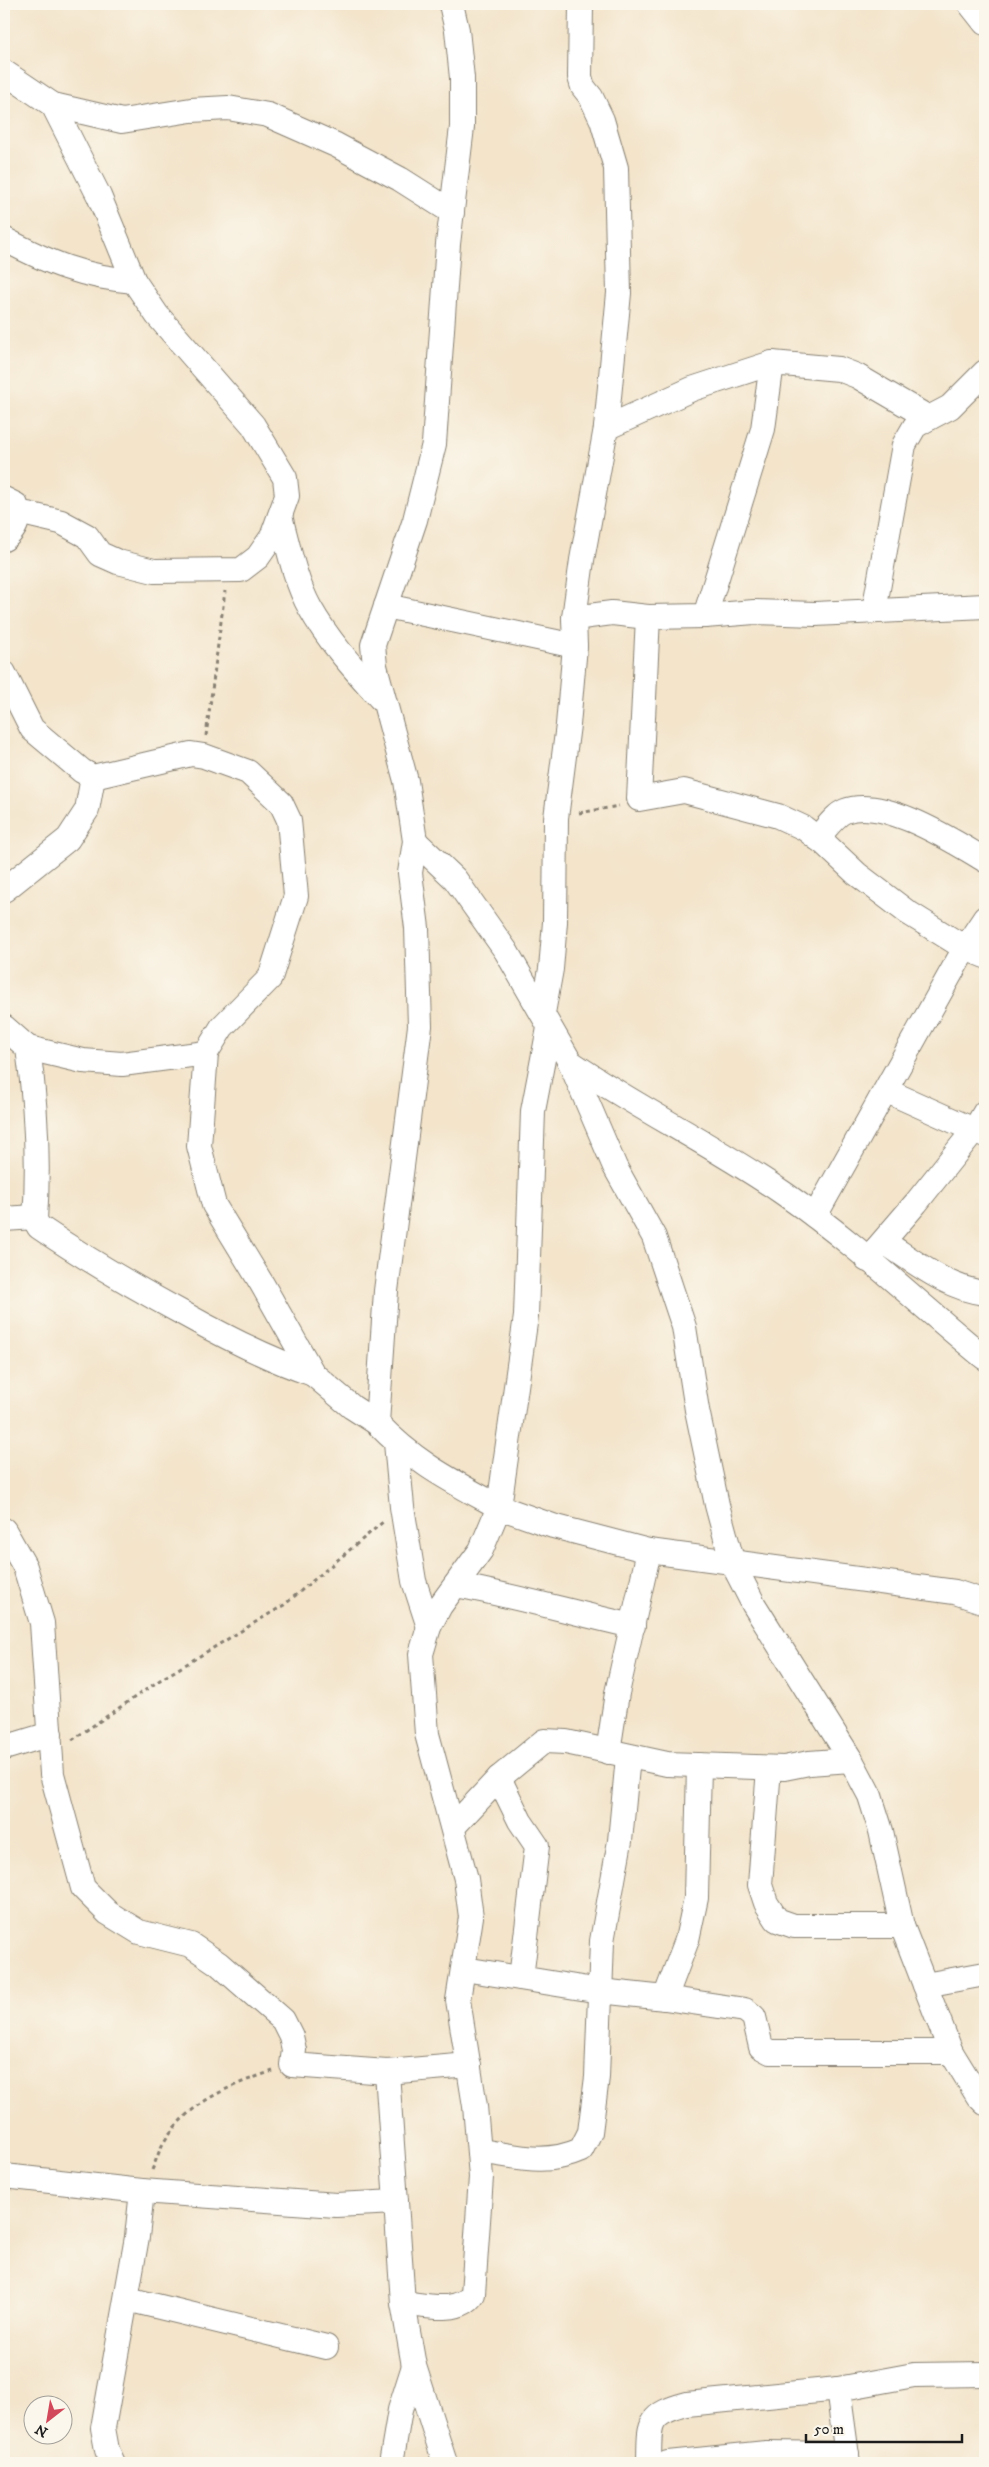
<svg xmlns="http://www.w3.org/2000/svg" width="989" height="2467" viewBox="0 0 989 2467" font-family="'IM FELL DW Pica',serif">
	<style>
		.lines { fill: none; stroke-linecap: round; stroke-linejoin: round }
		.minor-casing { stroke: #888073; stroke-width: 26 }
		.path { stroke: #888073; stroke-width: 3; stroke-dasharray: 4 4; stroke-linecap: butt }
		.minor { stroke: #fff; stroke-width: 24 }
	</style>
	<rect width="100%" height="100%" fill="#fbf7ec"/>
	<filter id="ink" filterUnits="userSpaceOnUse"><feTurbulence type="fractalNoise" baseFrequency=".02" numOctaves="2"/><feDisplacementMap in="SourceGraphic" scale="10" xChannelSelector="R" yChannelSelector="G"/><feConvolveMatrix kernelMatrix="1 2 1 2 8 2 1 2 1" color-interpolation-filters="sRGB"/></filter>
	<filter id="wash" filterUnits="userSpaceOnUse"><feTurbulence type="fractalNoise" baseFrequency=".0096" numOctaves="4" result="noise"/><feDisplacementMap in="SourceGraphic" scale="20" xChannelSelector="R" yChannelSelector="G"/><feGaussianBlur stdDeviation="1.12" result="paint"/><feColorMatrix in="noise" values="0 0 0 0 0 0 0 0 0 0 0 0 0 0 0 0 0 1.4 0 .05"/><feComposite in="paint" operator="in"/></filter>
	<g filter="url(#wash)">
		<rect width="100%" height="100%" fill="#f3e4ca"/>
	</g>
	<g filter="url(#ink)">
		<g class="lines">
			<g class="minor-casing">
				<g id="minor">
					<path d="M451,4l6,26 5,48v49l-14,117 -14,200 -19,76 -42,125 2,21 31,115 9,60 -5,32 7,55 3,98 -34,265 -9,132c38,40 75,58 122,84l27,-191 7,-205 16,-83"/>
					<path d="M970,4l15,19"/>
					<path d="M4,72l49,33 69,16 69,-11 37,-2 40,7 68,30 64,34 52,33"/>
					<path d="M4,239c45,24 79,38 130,42"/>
					<path d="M606,428l86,-39 80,-26"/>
					<path d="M4,499l12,6c4,15 0,25 -12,34"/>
					<path d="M19,516l8,-2 34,8 26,14 13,18 18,8 36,9 87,-1 17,-13 14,-20 15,-41 -2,-18 -32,-53 -96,-110 -23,-34 -35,-85 -46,-91"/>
					<path d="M280,516c8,30 15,65 30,92 19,34 45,62 71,91"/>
					<path d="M386,606l189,40"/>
					<path d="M874,611l30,-166 11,-19 14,-8"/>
					<path d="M705,616l58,-187 9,-66 67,6 18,7 72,42 21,-11 35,-35"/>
					<path d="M648,617l-9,182 45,-8 94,25 26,12 21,16 32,30 50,38 58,36 20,8"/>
					<path d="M574,618l38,-5 36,4 57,-1 49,-4 61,2 170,-8"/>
					<path d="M4,673l28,56 50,42 11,6 98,-23 13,2 44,16 33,31 8,17 7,76 -26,82 -48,49 -16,26 -7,93 15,59 48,79 51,90 39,33 25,16"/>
					<path d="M817,838c8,-8 18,-23 28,-27 38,-15 108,30 140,49"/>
					<path d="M415,841l40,38 51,72 64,111 45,105 39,70 30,90 13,83 20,95 16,59 21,41 97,155 19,36 11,35 21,95 49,126 27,44 7,7"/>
					<path d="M4,890l64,-51 19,-29 6,-33"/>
					<path d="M543,1013l8,-44 4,-47 1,-104 12,-93 7,-79 -1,-28 8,-58 24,-132 13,-135 -3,-125 -14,-48 -11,-23 -8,-10 -3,-10 1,-73"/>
					<path d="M4,1027l24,21c8,57 11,115 7,172l4,7c47,32 97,61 147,88 41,23 82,44 127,59"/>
					<path d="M28,1048l55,13 39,3 84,-11"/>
					<path d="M570,1062c70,48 146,84 216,133 70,49 133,109 199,163"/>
					<path d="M887,1091l98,44"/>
					<path d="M815,1216l150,-268 20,-30"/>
					<path d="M4,1219l31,-2"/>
					<path d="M884,1242c31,20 64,47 101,51"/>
					<path d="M867,1260l49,-57 59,-74 10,-17"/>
					<path d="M396,1443l6,64 12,74 15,46"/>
					<path d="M4,1530l21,37 17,56 10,151 31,114 25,25 31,19 52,13 28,19 64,56 8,16 3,14 -2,15 95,7 82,-7"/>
					<path d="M456,1585c59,11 118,28 177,41"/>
					<path d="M4,1748l46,-14"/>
					<path d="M608,1752l9,-59 32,-142"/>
					<path d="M769,1768l-9,117 6,18 11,17 17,6h108"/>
					<path d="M499,1778l21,43 17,25 -16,132"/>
					<path d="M453,1827l46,-49 45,-37 22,1 101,22 117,4 25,-5 42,-3"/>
					<path d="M464,1969l136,22 65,7 22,-58 9,-42 3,-133"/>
					<path d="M925,1985l60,-11"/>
					<path d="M665,1998l80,12 9,7 7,30 9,5h181"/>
					<path d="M387,2072l16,231 11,63 31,97"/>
					<path d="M479,2151c37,5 66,15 102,-1l9,-18 7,-55 5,-136 18,-100 8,-84"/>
					<path d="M4,2176l138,15 194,14 60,-3"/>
					<path d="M127,2299l199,48"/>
					<path d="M403,2303c21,2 56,12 70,-9l8,-117 -6,-71 -17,-106 13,-83 -5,-38 -39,-145 -6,-80 8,-27 11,-21 41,-56 18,-43 54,19 96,25 306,41 30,10"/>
					<path d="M838,2389l10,74"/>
					<path d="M113,2463l-6,-13 -4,-22 34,-191 5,-46"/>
					<path d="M391,2463l9,-53 14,-44"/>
					<path d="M649,2463c1,-38 -4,-48 38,-59l151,-15 76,-14 71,-1"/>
					<path d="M668,2463l98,-10 81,1"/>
				</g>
			</g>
			<g class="path">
				<path d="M206,736l19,-145"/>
				<path d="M579,813l40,-7"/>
				<path d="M72,1740l88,-60 124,-75 99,-83"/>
				<path d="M152,2170c4,-9 7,-20 12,-28 24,-40 67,-57 109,-71"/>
			</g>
			<use href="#minor" class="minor"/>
		</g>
	</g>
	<rect width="989" height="2467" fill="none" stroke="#fbf7ec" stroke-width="20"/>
	<g transform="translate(48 2420) rotate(211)"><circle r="24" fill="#fbf7ec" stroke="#a29f99"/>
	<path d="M0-4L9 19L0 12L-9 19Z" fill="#d1495b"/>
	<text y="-8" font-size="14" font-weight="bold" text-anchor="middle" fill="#1c1c1c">N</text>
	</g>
	<path d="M806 2434v8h156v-8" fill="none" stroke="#1c1c1c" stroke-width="2.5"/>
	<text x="814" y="2434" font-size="15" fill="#1c1c1c" stroke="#fbf7ec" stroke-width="4" paint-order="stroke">50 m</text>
</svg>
